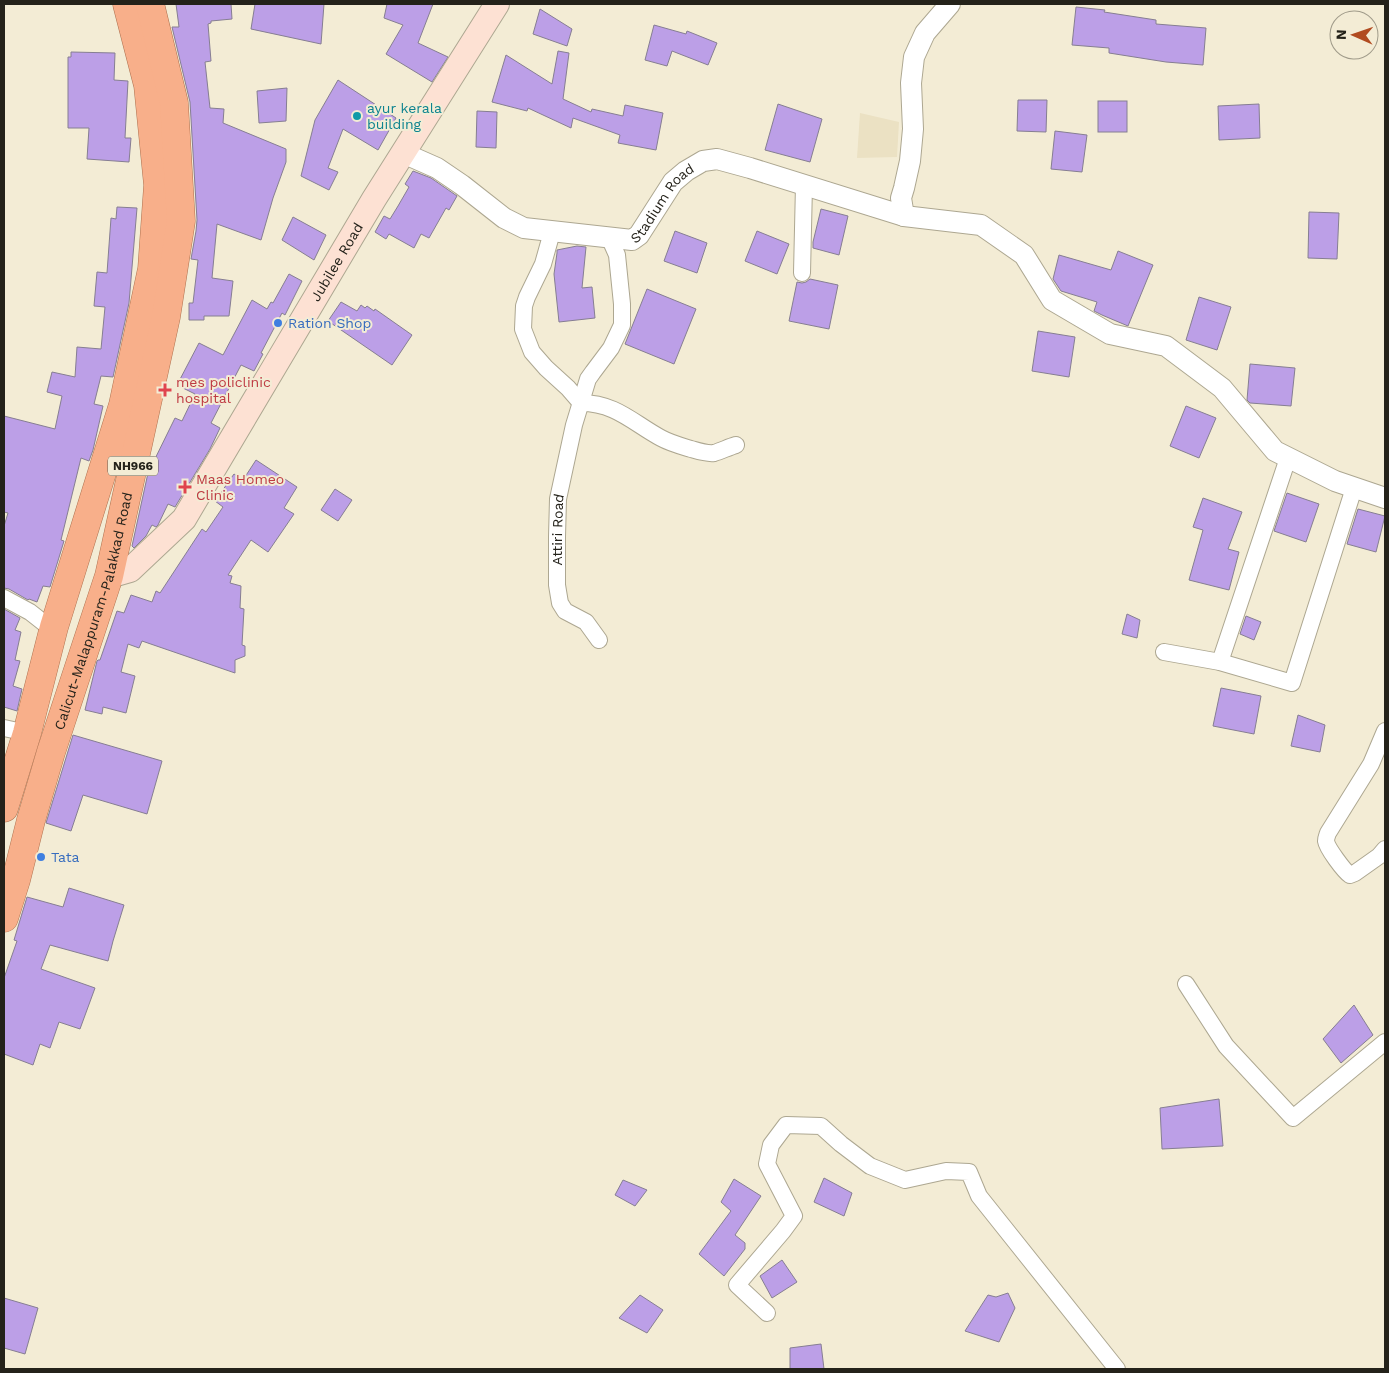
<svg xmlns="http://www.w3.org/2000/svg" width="1389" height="1373" viewBox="0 0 1389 1373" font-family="'Work Sans',sans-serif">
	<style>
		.built { fill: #ebe1c3 }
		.building { fill: #bc9fe7; stroke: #867e92 }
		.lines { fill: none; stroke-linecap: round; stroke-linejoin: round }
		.minor-casing { stroke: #ada791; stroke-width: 18 }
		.tertiary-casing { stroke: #ada791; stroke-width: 22 }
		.secondary-casing { stroke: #ada791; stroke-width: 26 }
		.trunk-casing { stroke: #ad714f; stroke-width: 29 }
		.minor { stroke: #fff; stroke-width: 16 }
		.tertiary { stroke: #fff; stroke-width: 20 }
		.secondary { stroke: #fde1d3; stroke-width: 24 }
		.trunk { stroke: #f8af8a; stroke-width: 28 }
		.culture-dot { fill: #0f9aa8; stroke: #f3ecd5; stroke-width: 2 }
		.shop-dot { fill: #3f7fe0; stroke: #f3ecd5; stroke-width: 2 }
		.health-dot { fill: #e0444e; stroke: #f3ecd5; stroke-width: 2 }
		.labels { text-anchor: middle; stroke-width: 4; stroke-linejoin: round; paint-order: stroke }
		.shield { fill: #f3ecd5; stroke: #625f52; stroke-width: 1 }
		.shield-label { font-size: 12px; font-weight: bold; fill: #24221a }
		.culture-label { font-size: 14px; fill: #0d838f; stroke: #f3ecd5; text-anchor: start }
		.street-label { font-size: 14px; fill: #24221a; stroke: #f3ecd5 }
		.shop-label { font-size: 14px; fill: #366cbe; stroke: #f3ecd5; text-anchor: start }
		.health-label { font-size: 14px; fill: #be3a42; stroke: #f3ecd5; text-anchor: start }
	</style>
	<rect width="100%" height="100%" fill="#f3ecd5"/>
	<path class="built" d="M860,113l39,9 -2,35 -40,1z"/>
	<g class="building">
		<path d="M176,4h55l1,15 -21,2v2l-3,1 3,37 -6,1 5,46 14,1 -1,14 63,26v13l-13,36 -12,42 -44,-16 -5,54 21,3 -4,35h-25v4h-15v-17h4l5,-43 -7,-1 5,-28 1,-11 -7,-118 -18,-75h7z"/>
		<path d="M255,4h69l-3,40 -70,-15z"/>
		<path d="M387,4h46l-15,39 30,14 -16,25 -46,-28 17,-29 -19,-7z"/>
		<path d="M1076,7l29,3 -1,2 52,8v4l50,4 -3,37 -37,-3 -57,-9v-5l-37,-3z"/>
		<path d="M540,9l32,20 -5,17 -34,-12z"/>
		<path d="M654,25l32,9 1,-3 30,12 -9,22 -36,-14 -5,15 -22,-6z"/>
		<path d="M558,51l11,2 -6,46 28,13 1,-3 31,7 2,-11 38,8 -7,37 -38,-7 2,-8 -47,-17 -2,10 -43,-20 -1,3 -35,-9 14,-47 46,29z"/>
		<path d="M71,52l44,1 -1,27 14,1 -3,57h6l-2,24 -42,-3 2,-31h-21v-71h3z"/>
		<path d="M338,80l58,38 -18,32 -35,-21 -15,39 10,4 -9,18 -28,-14 14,-56z"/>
		<path d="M287,88l-1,33 -27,2 -2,-32z"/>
		<path d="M1018,100h29l-1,32 -29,-1z"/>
		<rect x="1098" y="101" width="29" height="31"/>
		<path d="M778,104l44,15 -12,43 -45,-12z"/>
		<path d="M1259,104l1,34 -41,2 -1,-34z"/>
		<path d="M477,111l20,1 -1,36 -20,-1z"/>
		<path d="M1055,131l32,4 -5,37 -31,-3z"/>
		<path d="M413,171l18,7 26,18 -8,14 -3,-2 -17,30 -8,-4 -7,14 -25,-14 -3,5 -11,-7 9,-16 6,3 8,-13 11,-19 -4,-3z"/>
		<path d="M117,207l20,1 -8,95 -16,74 -12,-1 -7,28 9,2 -10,44 -4,11 -8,-3 -20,82 3,1 -14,46 -7,-1 -6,16 -8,-3 -1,1 -19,-11 -5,-1v-62l4,-13 -4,-1v-96l51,13 7,-33 -15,-4 5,-20 23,5 2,-30 24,2 4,-42 -11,-1 3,-34 10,1 4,-55 5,1z"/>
		<path d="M821,209l27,7 -9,39 -26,-7v-6z"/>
		<path d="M1309,212l30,1 -2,46 -29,-1z"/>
		<path d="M293,217l33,18 -12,25 -32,-20z"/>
		<path d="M675,231l32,12 -10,30 -33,-12z"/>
		<path d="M757,231l32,13 -12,30 -32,-13z"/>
		<path d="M577,246l9,1 -4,41 10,-1 3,31 -36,4 -5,-48 3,-21v-3z"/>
		<path d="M1118,251l35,14 -25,61 -26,-11 -8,-4 3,-9 -36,-11 -8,-12 6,-24 52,15z"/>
		<path d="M289,274l13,7 -17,34 -3,-2 -21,40 2,1 -9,17 -13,-6 -30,58 9,5 -10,21 -35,58 -7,-3 -10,21 -2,2 -4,-2 -6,11 -12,12 -2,-2 16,-73 27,-55 7,3 13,-27 -18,-9 22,-42 24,12 29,-55 15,9 4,-7 2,1z"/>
		<path d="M810,279l28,6 -9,44 -40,-8 8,-39 5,1 4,-1z"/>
		<path d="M647,289l49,20 -22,55 -49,-20z"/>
		<path d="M1199,297l32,10 -14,43 -31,-10z"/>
		<path d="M341,302l16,9 4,-6 4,3 2,-2 7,5 1,-2 37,26 -20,30 -64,-44z"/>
		<path d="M1038,331l37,6 -6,40 -37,-6z"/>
		<path d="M1250,364l45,4 -4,38 -41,-3 -3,-3z"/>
		<path d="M1186,406l30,12 -17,40 -29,-12z"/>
		<path d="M256,460l41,27 -13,21 10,6 -26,38 -17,-12 -23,35 4,1 -2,7 11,3 -1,22 4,1 -2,36 3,1v10l-10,4v13l-93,-32 -3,7 -11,-4 -7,28 14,4 -9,37 -23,-6 -1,7 -17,-4 12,-49 1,-1h2l17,-49 7,2 7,-18 21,7 4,-11 4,2 42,-64 4,3 17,-25 -8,-6 19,-27 9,6z"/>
		<path d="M335,489l17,11 -14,21 -17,-11z"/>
		<path d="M1287,493l32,11 -13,38 -32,-11z"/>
		<path d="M1203,498l39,14 -14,37 11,3 -10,38 -40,-10 14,-50 -10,-3z"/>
		<path d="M1358,509l27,7 -9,36 -29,-8z"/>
		<path d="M4,609l16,9 -5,12 6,2 -6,28 5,1 -7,25 9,3 -5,22 -13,-4z"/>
		<path d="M1127,614l13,6 -3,18 -15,-4z"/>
		<path d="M1246,616l15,6 -7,18 -14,-6z"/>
		<path d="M1221,688l40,8 -7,38 -41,-8z"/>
		<path d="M1298,715l27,10 -5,27 -29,-6z"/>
		<path d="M73,735l89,26 -15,53 -64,-19 -12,36 -25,-8z"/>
		<path d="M69,888l55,17 -11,36 -5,20 -58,-16 -9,24 54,19 -15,41 -21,-7 -9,26 -10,-4 -7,21 -29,-11v-76l13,-37 -3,-1 13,-43 36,10z"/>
		<path d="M1354,1005l19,30 -32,28 -18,-24z"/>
		<path d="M1219,1099l4,47 -61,3 -2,-41z"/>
		<path d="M824,1178l28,15 -8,23 -30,-14z"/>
		<path d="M734,1179l27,17 -26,39 10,8v6l-21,27 -25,-22 32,-43 -10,-9z"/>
		<path d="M623,1180l24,10 -12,16 -20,-11z"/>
		<path d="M782,1260l15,22 -25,16 -12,-22z"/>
		<path d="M1008,1293l7,15 -16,34 -34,-11 23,-36 8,2z"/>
		<path d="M640,1295l23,15 -16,23 -28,-15z"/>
		<path d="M4,1298l34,10 -13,46 -21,-6z"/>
		<path d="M821,1344l3,25h-34v-21z"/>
	</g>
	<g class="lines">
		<g class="minor-casing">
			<g id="minor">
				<path d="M552,232l-9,32 -16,33 -3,9 -1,23 9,23 14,16 22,20 13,15c35,0 52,20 80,35 9,5 20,8 30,11 7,2 16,5 23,4 7,-2 15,-6 22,-8"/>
				<path d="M802,273l2,-88"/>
				<path d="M4,598l26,14 14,11 10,4"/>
				<path id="s1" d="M599,640l-13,-18 -21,-11 -5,-8 -3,-18v-48l1,-38 16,-74 14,-46 5,-7 18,-24 11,-23v-21l-5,-49 -8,-18"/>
				<path d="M1164,652l56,10 72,21 62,-195"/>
				<path d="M1220,662l68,-204"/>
				<path d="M4,728l23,5"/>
				<path d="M1385,731l-14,33 -43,69c-1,3 -2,5 -2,8 1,7 18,30 24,34l5,-2 24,-17 6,-7"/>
				<path d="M1186,984l40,62 67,72 92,-76"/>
				<path d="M767,1313l-30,-28 46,-54 11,-15 -27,-52 4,-19 15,-20 35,1 20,18 29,22 35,14 41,-9 23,1 10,24 138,173"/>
			</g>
		</g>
		<g class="tertiary-casing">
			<g id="tertiary">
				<path id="s2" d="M403,153l34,15 25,17 42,33 20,10 108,12 7,-5 34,-53 13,-11 17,-10 14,-2 33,9 154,48 77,9 43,30 28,45 58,34 56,12 56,42 53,63 60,30 50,17"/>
				<path d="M904,216l-3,-18 3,-10 6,-27 3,-32 -2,-46 3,-26 11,-24 25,-29"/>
			</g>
		</g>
		<g class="secondary-casing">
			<g id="secondary">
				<path id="s3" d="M109,576l21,-6 54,-51 190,-320 123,-195"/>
			</g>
		</g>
		<g class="trunk-casing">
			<g id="trunk">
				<path d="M4,808l23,-75 27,-106 69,-222 29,-136 6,-84 -10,-100 -21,-81"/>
				<path id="s4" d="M4,918l12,-38 15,-60 20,-68 58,-176 57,-259 15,-96 -7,-118 -24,-99"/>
			</g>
		</g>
		<use href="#minor" class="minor"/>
		<use href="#tertiary" class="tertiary"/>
		<use href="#secondary" class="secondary"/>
		<use href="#trunk" class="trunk"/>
	</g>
	<circle class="culture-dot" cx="357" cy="116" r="5"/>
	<g class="shop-dot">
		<circle cx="278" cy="323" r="5"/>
		<circle cx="41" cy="857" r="5"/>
	</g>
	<g class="health-dot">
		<path d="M162.5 382.5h5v5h5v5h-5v5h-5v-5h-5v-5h5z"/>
		<path d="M182.5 479.5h5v5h5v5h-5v5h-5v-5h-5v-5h5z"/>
	</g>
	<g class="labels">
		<rect class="shield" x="108" y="456.5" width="50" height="19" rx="4"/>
		<g class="shield-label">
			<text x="133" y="470">NH966</text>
		</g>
		<g class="culture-label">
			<text x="367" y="113">ayur kerala<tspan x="367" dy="16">building</tspan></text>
		</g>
		<g class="street-label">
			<text dy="5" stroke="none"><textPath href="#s2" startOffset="300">Stadium Road</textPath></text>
			<text dy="5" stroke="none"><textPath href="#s3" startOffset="395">Jubilee Road</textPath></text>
			<text dy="5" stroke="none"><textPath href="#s1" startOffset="129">Attiri Road</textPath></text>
			<text dy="5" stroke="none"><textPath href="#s4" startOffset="320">Calicut-Malappuram-Palakkad Road</textPath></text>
		</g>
		<g class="shop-label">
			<text x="288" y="328">Ration Shop</text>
			<text x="51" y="862">Tata</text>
		</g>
		<g class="health-label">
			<text x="176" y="387">mes policlinic<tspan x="176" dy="16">hospital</tspan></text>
			<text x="196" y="484">Maas Homeo<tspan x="196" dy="16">Clinic</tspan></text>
		</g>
	</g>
	<rect width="1389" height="1373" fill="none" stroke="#24221a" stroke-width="10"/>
	<g transform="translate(1354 35) rotate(272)"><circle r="24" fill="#f3ecd5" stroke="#a09b8a"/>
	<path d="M0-4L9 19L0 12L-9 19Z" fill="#b14b20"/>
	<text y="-8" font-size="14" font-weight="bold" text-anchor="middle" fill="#24221a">N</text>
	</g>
</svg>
